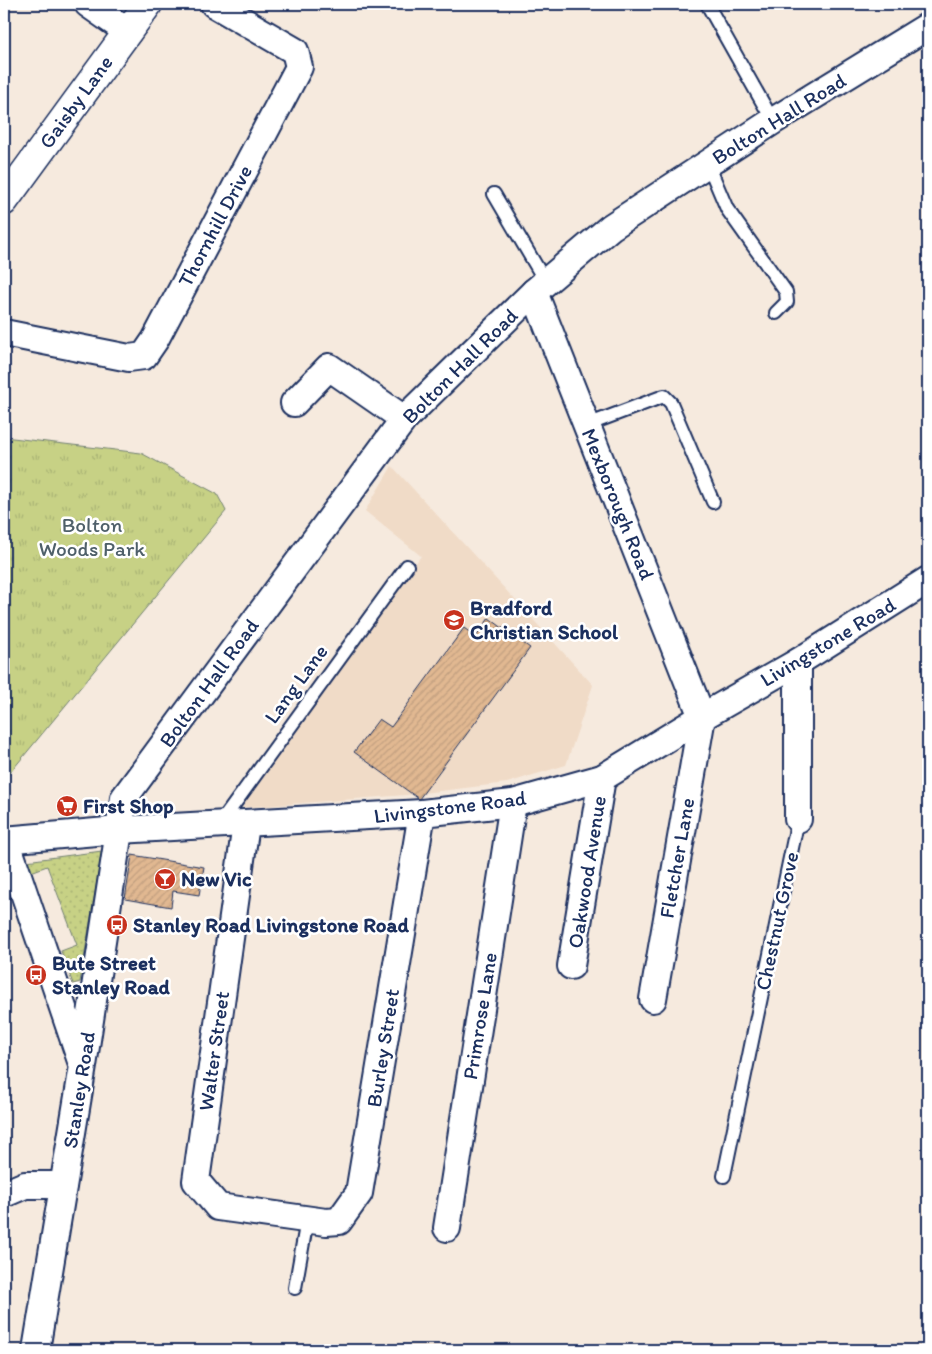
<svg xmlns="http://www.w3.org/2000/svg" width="932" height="1354" viewBox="0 0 932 1354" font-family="Itim,sans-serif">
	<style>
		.built { fill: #f0dbc7 }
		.grass { fill: url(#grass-dots); stroke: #718072 }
		.park { fill: url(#park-tufts); stroke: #718072 }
		.building { fill: url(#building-hatch); stroke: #1b2f5e }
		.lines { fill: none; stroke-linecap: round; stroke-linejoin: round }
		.lane-casing { stroke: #1b2f5e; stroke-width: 16 }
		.street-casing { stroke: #1b2f5e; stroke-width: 30 }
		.secondary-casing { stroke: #1b2f5e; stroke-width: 31 }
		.lane { stroke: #fff; stroke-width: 12 }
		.street { stroke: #fff; stroke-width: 26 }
		.secondary { stroke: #fff; stroke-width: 28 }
		.labels { text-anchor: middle; stroke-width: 5; stroke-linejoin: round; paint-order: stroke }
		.street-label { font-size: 21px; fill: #1b2f5e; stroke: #fff }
		.park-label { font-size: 21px; fill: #4f606a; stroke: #fff }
		.poi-label { font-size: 21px; font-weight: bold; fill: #1b2f5e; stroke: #fff; text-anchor: start }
	</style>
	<defs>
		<pattern id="grass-dots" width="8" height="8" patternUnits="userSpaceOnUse" patternTransform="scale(1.25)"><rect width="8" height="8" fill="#c7d185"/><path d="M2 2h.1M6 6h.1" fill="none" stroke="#aab475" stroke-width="1.8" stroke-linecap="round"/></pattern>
		<pattern id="park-tufts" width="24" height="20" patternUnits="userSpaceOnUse" patternTransform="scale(1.25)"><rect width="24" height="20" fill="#c7d185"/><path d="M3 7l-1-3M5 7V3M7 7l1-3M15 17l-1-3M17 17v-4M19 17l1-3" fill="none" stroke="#aab475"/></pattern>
		<pattern id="building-hatch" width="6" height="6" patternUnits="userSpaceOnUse" patternTransform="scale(1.25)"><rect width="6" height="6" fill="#e1b891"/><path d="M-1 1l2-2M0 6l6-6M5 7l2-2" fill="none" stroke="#c09e7f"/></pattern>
	</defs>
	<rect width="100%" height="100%" fill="#f6eade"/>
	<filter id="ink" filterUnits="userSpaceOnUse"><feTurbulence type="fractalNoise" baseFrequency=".02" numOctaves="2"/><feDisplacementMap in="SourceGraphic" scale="10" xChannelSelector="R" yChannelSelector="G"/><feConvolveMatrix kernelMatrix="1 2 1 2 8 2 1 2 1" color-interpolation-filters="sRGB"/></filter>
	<g filter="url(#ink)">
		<path class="built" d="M392,466l201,219 -27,80 -59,18 -101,12 -169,13 184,-252 -56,-45z"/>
		<path class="grass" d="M102,851l-22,131 -7,2 -12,-33 16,-6 -30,-79 -16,6 -5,-11z"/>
		<path class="park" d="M4,437l137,16 76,41 9,17 -222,269z"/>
		<g class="building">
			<path d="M489,618l41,30 -111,151 -65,-47 25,-33 12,8 73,-99 12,9z"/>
			<path d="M132,855l72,12 -5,28 -26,-4 -2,16 -46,-8z"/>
		</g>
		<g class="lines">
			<g class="lane-casing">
				<g id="lane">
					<path d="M707,4l66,117"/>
					<path d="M708,164l19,45 59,83 1,10 -11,11"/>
					<path d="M494,194l51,87"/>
					<path d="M587,425l77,-29 7,7 42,99"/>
					<path d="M219,825l188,-259"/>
					<path d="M724,1176l74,-357"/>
					<path d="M295,1288l12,-68"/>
				</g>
			</g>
			<g class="street-casing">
				<g id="street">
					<path d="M88,4l40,28"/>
					<path d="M534,292l168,425 -49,282"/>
					<path d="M4,333l125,25 15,-2 11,-16 144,-273 -4,-16 -81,-47"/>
					<path d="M294,403l35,-36 75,52"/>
					<path d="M798,662v157"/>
					<path d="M246,824l-50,357 22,26 108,15 13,-1 20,-28 63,-380"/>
					<path d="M4,840l115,-10 303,-17 91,-10 89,-25 100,-61 96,-55 130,-82"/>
					<path d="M6,840l75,221"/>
					<path d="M571,966l31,-188"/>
					<path d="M4,1194l21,-9h38"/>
					<path d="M447,1228l66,-425"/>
					<path d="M36,1350l47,-284 41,-268 280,-379 130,-127 77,-65 162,-106 155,-95"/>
				</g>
			</g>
			<g class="secondary-casing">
				<path id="secondary" d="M4,201l144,-197"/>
			</g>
			<use href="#lane" class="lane"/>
			<use href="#street" class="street"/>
			<use href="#secondary" class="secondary"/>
		</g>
	</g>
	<defs>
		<g id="school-disc" transform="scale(1.125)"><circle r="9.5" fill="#c8321e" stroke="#fff"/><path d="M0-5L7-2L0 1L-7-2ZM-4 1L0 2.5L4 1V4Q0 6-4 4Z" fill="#fff"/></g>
		<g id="supermarket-disc" transform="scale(1.125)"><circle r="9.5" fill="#c8321e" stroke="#fff"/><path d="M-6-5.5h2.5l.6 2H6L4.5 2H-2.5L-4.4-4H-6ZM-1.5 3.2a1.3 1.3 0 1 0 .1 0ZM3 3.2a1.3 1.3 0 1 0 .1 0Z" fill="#fff"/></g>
		<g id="bar-disc" transform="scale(1.125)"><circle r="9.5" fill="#c8321e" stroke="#fff"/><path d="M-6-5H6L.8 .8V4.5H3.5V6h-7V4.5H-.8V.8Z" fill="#fff"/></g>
		<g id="bus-disc" transform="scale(1.125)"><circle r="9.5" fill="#c8321e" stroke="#fff"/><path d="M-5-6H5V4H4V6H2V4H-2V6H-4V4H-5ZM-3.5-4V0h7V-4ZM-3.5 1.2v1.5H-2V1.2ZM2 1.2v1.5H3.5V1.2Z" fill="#fff"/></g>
	</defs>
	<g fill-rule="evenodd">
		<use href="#school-disc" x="454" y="620"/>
		<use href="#supermarket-disc" x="67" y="806"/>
		<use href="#bar-disc" x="165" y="879"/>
		<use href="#bus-disc" x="117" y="925"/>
		<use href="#bus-disc" x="36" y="975"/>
	</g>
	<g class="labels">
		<g class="street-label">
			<text transform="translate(76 102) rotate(-54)" y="7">Gaisby Lane</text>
			<text transform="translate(779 119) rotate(-32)" y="7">Bolton Hall Road</text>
			<text transform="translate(215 226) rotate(-62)" y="7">Thornhill Drive</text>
			<text transform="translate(460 366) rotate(-45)" y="7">Bolton Hall Road</text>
			<text transform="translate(618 504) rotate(68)" y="7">Mexborough Road</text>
			<text transform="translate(828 642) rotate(-31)" y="7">Livingstone Road</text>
			<text transform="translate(209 683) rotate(-54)" y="7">Bolton Hall Road</text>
			<text transform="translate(296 684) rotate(-54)" y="7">Lang Lane</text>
			<text transform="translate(450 807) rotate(-7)" y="7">Livingstone Road</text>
			<text transform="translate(677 858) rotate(-80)" y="7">Fletcher Lane</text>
			<text transform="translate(587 872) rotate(-81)" y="7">Oakwood Avenue</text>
			<text transform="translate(777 921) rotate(-78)" y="7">Chestnut Grove</text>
			<text transform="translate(480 1016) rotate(-81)" y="7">Primrose Lane</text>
			<text transform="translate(383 1048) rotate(-81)" y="7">Burley Street</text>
			<text transform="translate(214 1051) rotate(-82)" y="7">Walter Street</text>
			<text transform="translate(79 1090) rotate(-81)" y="7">Stanley Road</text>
		</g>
		<g class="park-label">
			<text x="92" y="532">Bolton<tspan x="92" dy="24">Woods Park</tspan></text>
		</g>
		<g class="poi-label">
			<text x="470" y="615">Bradford<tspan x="470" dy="24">Christian School</tspan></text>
			<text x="83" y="813">First Shop</text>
			<text x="181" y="886">New Vic</text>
			<text x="133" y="932">Stanley Road Livingstone Road</text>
			<text x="52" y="970">Bute Street<tspan x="52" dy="24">Stanley Road</tspan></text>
		</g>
	</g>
	<rect width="932" height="1354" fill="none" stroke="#fff" stroke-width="20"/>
	<rect x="10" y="10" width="912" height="1334" fill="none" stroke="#1b2f5e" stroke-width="2" filter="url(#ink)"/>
</svg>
